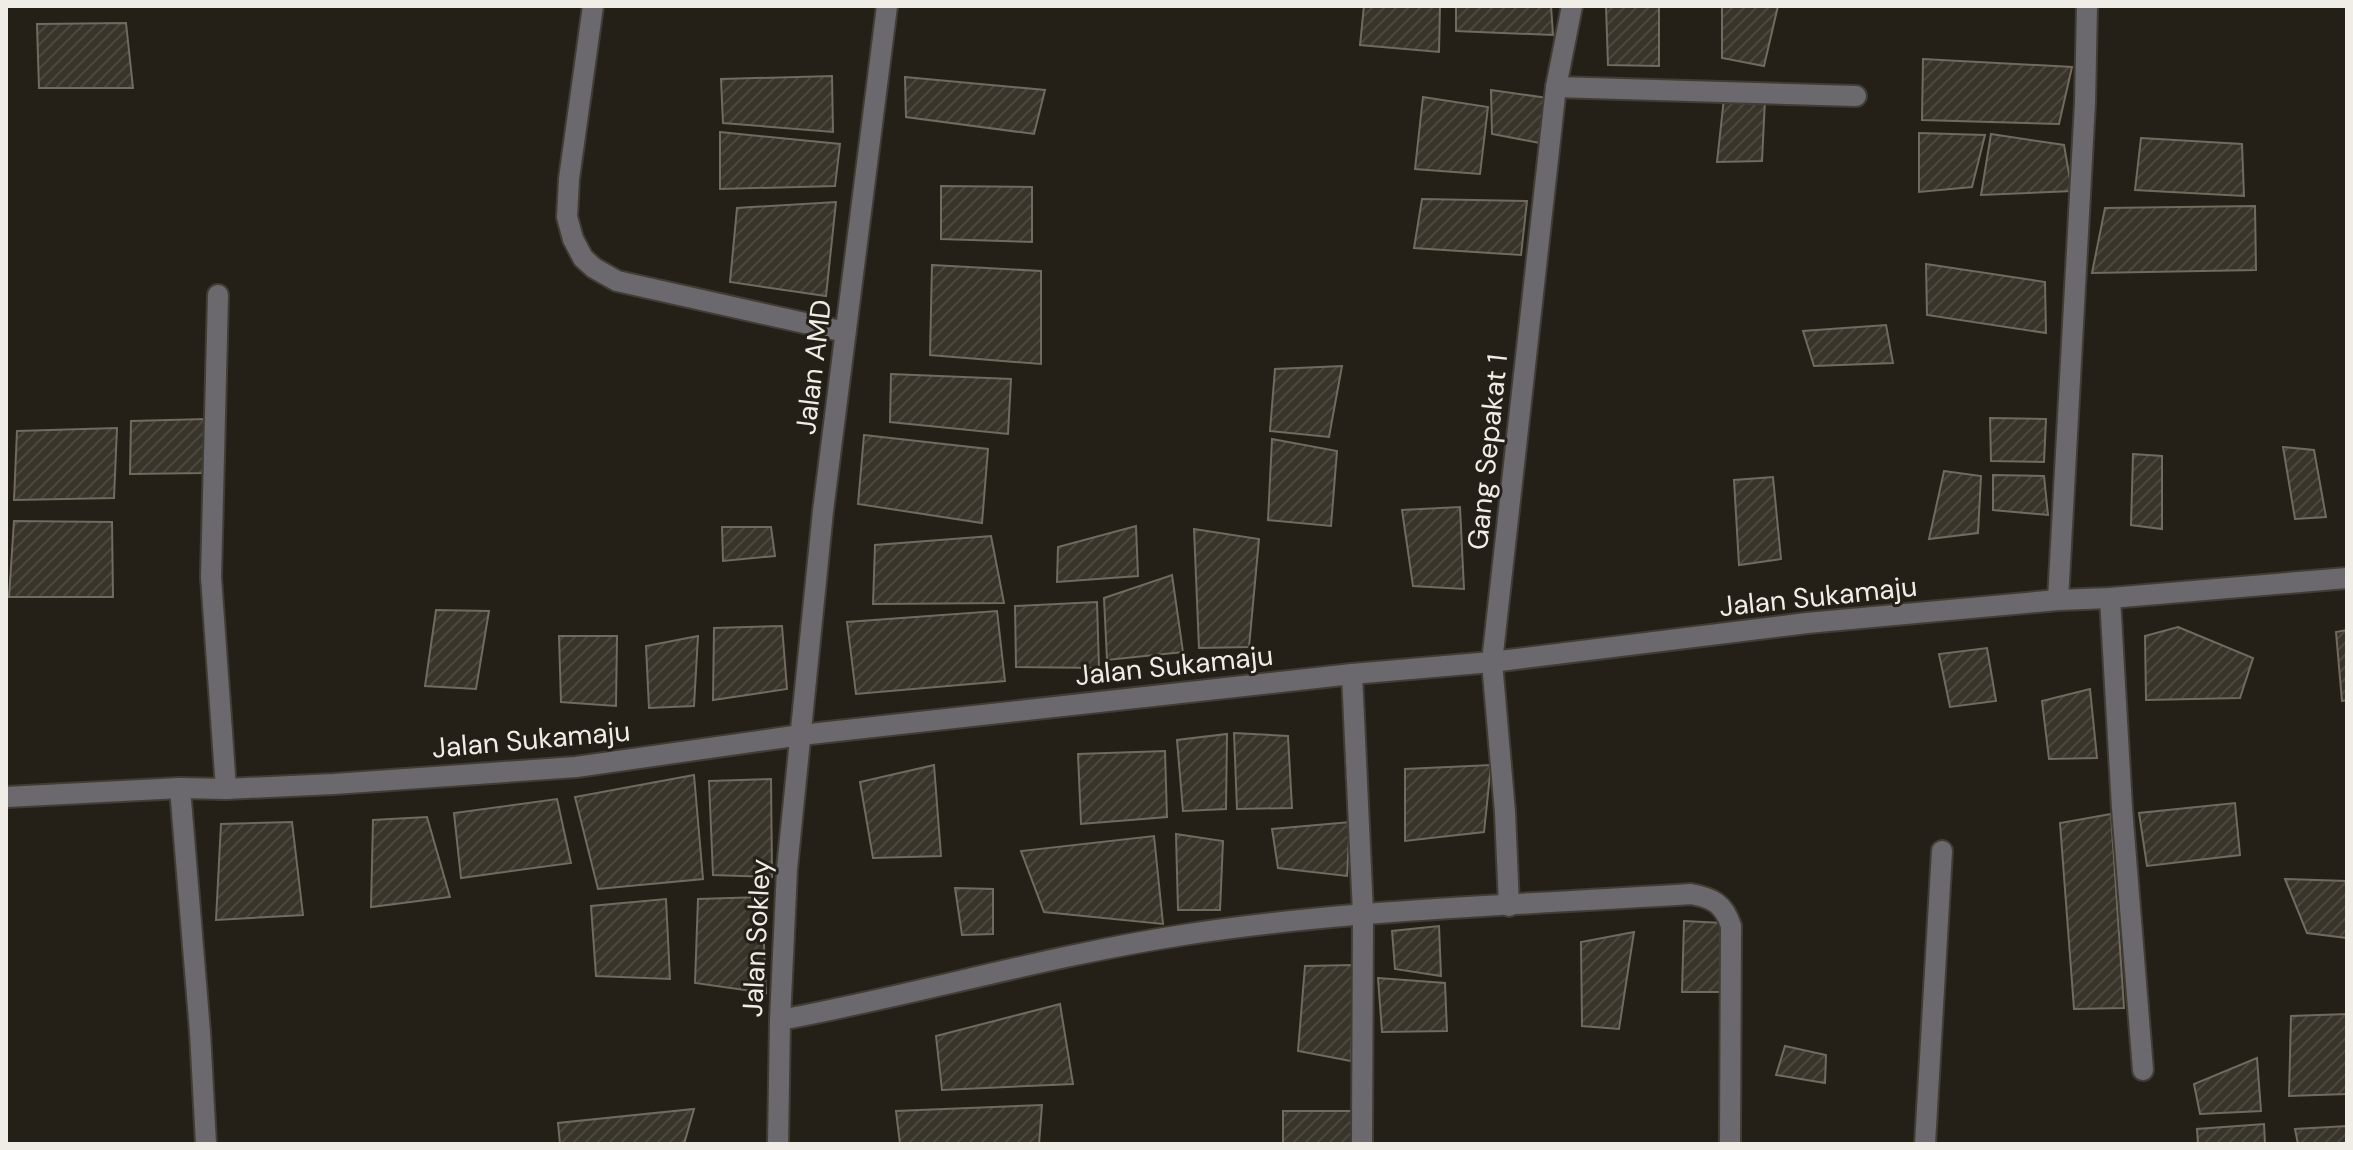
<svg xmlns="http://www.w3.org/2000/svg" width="2353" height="1150" viewBox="0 0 2353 1150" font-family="'DM Sans',sans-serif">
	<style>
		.building { fill: url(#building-hatch); stroke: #706a5f; stroke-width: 2 }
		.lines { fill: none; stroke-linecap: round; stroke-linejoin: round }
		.minor-casing { stroke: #413d34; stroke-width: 24 }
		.minor { stroke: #6b696e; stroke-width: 20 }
		.labels { text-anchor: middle; stroke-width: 6; stroke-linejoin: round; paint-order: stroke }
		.street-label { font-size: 28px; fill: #f0ece6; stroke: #252017 }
	</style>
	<defs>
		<pattern id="building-hatch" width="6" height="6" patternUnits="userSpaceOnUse" patternTransform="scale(2)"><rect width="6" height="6" fill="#39342a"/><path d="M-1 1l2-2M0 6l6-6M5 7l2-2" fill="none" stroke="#4c483f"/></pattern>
	</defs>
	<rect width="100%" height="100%" fill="#252017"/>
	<g class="building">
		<path d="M1364,6h76l-1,46 -79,-7z"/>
		<path d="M1456,6h95l2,29 -97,-4z"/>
		<path d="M1606,6h53v60l-51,-1z"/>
		<path d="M1722,6h56l-14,60 -42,-8z"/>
		<path d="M126,23l7,65h-94l-2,-64z"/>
		<path d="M1923,59l149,8 -13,57 -137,-4z"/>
		<path d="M832,76l1,56 -110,-9 -2,-44z"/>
		<path d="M905,77l140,13 -11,44 -128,-17z"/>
		<path d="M1491,90l57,8 -8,45 -48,-9z"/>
		<path d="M1423,97l65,10 -8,67 -65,-5z"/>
		<path d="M1724,98l41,1 -3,62 -45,1z"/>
		<path d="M720,132l120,12 -5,42 -115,3z"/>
		<path d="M1919,133l66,2 -13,52 -53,5z"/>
		<path d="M1991,134l73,11 8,46 -91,4z"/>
		<path d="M2141,138l101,6 2,52 -109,-6z"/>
		<path d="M941,186l91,1v55l-91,-3z"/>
		<path d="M1422,199l105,2 -6,54 -107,-7z"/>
		<path d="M836,202l-10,94 -96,-14 7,-74z"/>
		<path d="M2255,206l1,64 -164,3 13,-65z"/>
		<path d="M1926,264l119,18 1,51 -119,-18z"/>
		<path d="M932,265l109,6v93l-111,-9z"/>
		<path d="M1886,325l7,38 -79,3 -11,-35z"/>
		<path d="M1342,366l-13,71 -59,-6 5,-62z"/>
		<path d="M891,374l120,5 -3,55 -118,-12z"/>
		<path d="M1990,418l56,1 -2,43 -53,-1z"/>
		<path d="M206,419l-2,54 -74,1 1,-53z"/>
		<path d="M117,428l-3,70 -100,2 3,-69z"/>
		<path d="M864,435l124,14 -6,74 -124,-19z"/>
		<path d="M1272,439l65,12 -6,75 -63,-6z"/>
		<path d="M2283,447l31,3 12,67 -31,2z"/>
		<path d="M2133,454l29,2v73l-31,-4z"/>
		<path d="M1944,471l37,5 -3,57 -49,6z"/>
		<path d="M1993,475l51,1 4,39 -55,-5z"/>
		<path d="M1773,477l8,82 -42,6 -5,-85z"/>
		<path d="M1460,507l4,82 -51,-3 -11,-76z"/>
		<path d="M14,521l98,1 1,75h-104z"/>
		<path d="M1136,526l2,50 -81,6 1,-35z"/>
		<path d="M722,527h49l4,29 -52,5z"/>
		<path d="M1194,529l65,10 -10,108 -50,1z"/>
		<path d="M991,536l13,67 -131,1 2,-59z"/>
		<path d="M1172,575l11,77 -76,8 -3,-62z"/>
		<path d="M1097,602l2,66 -83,-1 -1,-61z"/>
		<path d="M436,610l53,1 -13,78 -51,-3z"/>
		<path d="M997,611l8,70 -149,13 -9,-72z"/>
		<path d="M782,626l5,63 -74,11 1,-72z"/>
		<path d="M2178,627l75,31 -13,40 -94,2 -1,-64z"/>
		<path d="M2347,630v70l-5,1 -6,-69z"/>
		<path d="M559,636h58l-1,70 -55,-4z"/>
		<path d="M698,636l-4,70 -45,2 -3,-62z"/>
		<path d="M1987,648l9,53 -46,6 -11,-53z"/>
		<path d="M2090,689l7,69 -48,1 -7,-58z"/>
		<path d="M1234,733l54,3 4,72 -55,1z"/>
		<path d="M1227,734l-1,75 -43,2 -6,-71z"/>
		<path d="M1165,751l2,66 -86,7 -3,-70z"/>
		<path d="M934,765l7,91 -68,2 -13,-76z"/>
		<path d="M1491,765l-7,67 -79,9v-72z"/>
		<path d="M694,775l9,104 -105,10 -23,-92z"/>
		<path d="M771,779l1,98 -59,-2 -4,-94z"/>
		<path d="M557,799l14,64 -110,15 -7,-65z"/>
		<path d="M2235,803l5,52 -93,11 -8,-53z"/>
		<path d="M2111,814l13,194 -50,1 -14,-186z"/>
		<path d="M427,817l23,80 -79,10 2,-87z"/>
		<path d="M292,822l11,93 -87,5 5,-96z"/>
		<path d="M1350,822l-3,54 -69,-8 -6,-39z"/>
		<path d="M1176,834l47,7 -3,69h-42z"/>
		<path d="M1154,836l9,88 -119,-12 -23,-61z"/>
		<path d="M2285,879l62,2v57l-40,-5z"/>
		<path d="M955,888l38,1v45l-31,1z"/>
		<path d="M762,897l4,96 -71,-10 3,-84z"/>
		<path d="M666,899l4,80 -74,-3 -5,-70z"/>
		<path d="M1684,921l39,2 -3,69h-38z"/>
		<path d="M1439,926l2,50 -46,-7 -3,-38z"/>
		<path d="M1634,932l-15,97 -37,-3 -1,-84z"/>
		<path d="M1354,965l-3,96 -53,-10 7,-85z"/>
		<path d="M1378,978l67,5 2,48 -65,1z"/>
		<path d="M1060,1004l13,80 -131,6 -6,-54z"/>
		<path d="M2347,1014v80l-58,2 2,-80z"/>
		<path d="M1785,1046l41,9 -1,28 -49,-8z"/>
		<path d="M2257,1058l4,53 -61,3 -6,-30z"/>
		<path d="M1042,1105l-3,39h-139l-4,-33z"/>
		<path d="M694,1109l-10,35h-124l-2,-21z"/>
		<rect x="1283" y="1111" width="72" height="33"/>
		<path d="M2264,1124l1,20h-67l-1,-15z"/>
		<path d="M2347,1126v18h-49l-3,-15z"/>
	</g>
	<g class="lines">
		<g class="minor-casing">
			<g id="minor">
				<path d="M593,6l-24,173 -2,38 6,22 10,19 11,10 23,13 228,51"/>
				<path d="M1556,87l300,9"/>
				<path d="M218,295l-7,282 15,212"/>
				<path d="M2110,598l12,210 21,262"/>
				<path d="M2058,600l27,-497 2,-97"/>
				<path d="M1352,674l11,239 -1,231"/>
				<path d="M180,788l20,244 6,112"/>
				<path d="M6,797l174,-9 46,1 108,-5 242,-17 225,-32 551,-61 140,-12 315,-39 251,-23 52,-2 237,-20"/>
				<path d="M1509,906l-4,-94 -13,-150 64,-575 16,-81"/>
				<path d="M780,1020c135,-25 267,-64 403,-85 168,-26 338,-30 508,-41 22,4 33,10 40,32l-1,218"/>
				<path d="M778,1144l2,-124 7,-151 36,-358 64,-505"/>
				<path d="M1925,1144l17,-293"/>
			</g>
		</g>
		<use href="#minor" class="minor"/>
	</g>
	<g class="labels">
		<g class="street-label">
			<text transform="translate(813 367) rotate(-83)" y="10">Jalan AMD</text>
			<text transform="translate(1487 452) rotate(-84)" y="10">Gang Sepakat 1</text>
			<text transform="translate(1818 596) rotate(-6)" y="10">Jalan Sukamaju</text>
			<text transform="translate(1174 665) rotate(-6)" y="10">Jalan Sukamaju</text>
			<text transform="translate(531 739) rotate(-5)" y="10">Jalan Sukamaju</text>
			<text transform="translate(756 938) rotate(-87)" y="10">Jalan Sokley</text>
		</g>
	</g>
	<rect width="2353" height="1150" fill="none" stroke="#f0ece6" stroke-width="16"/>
</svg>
